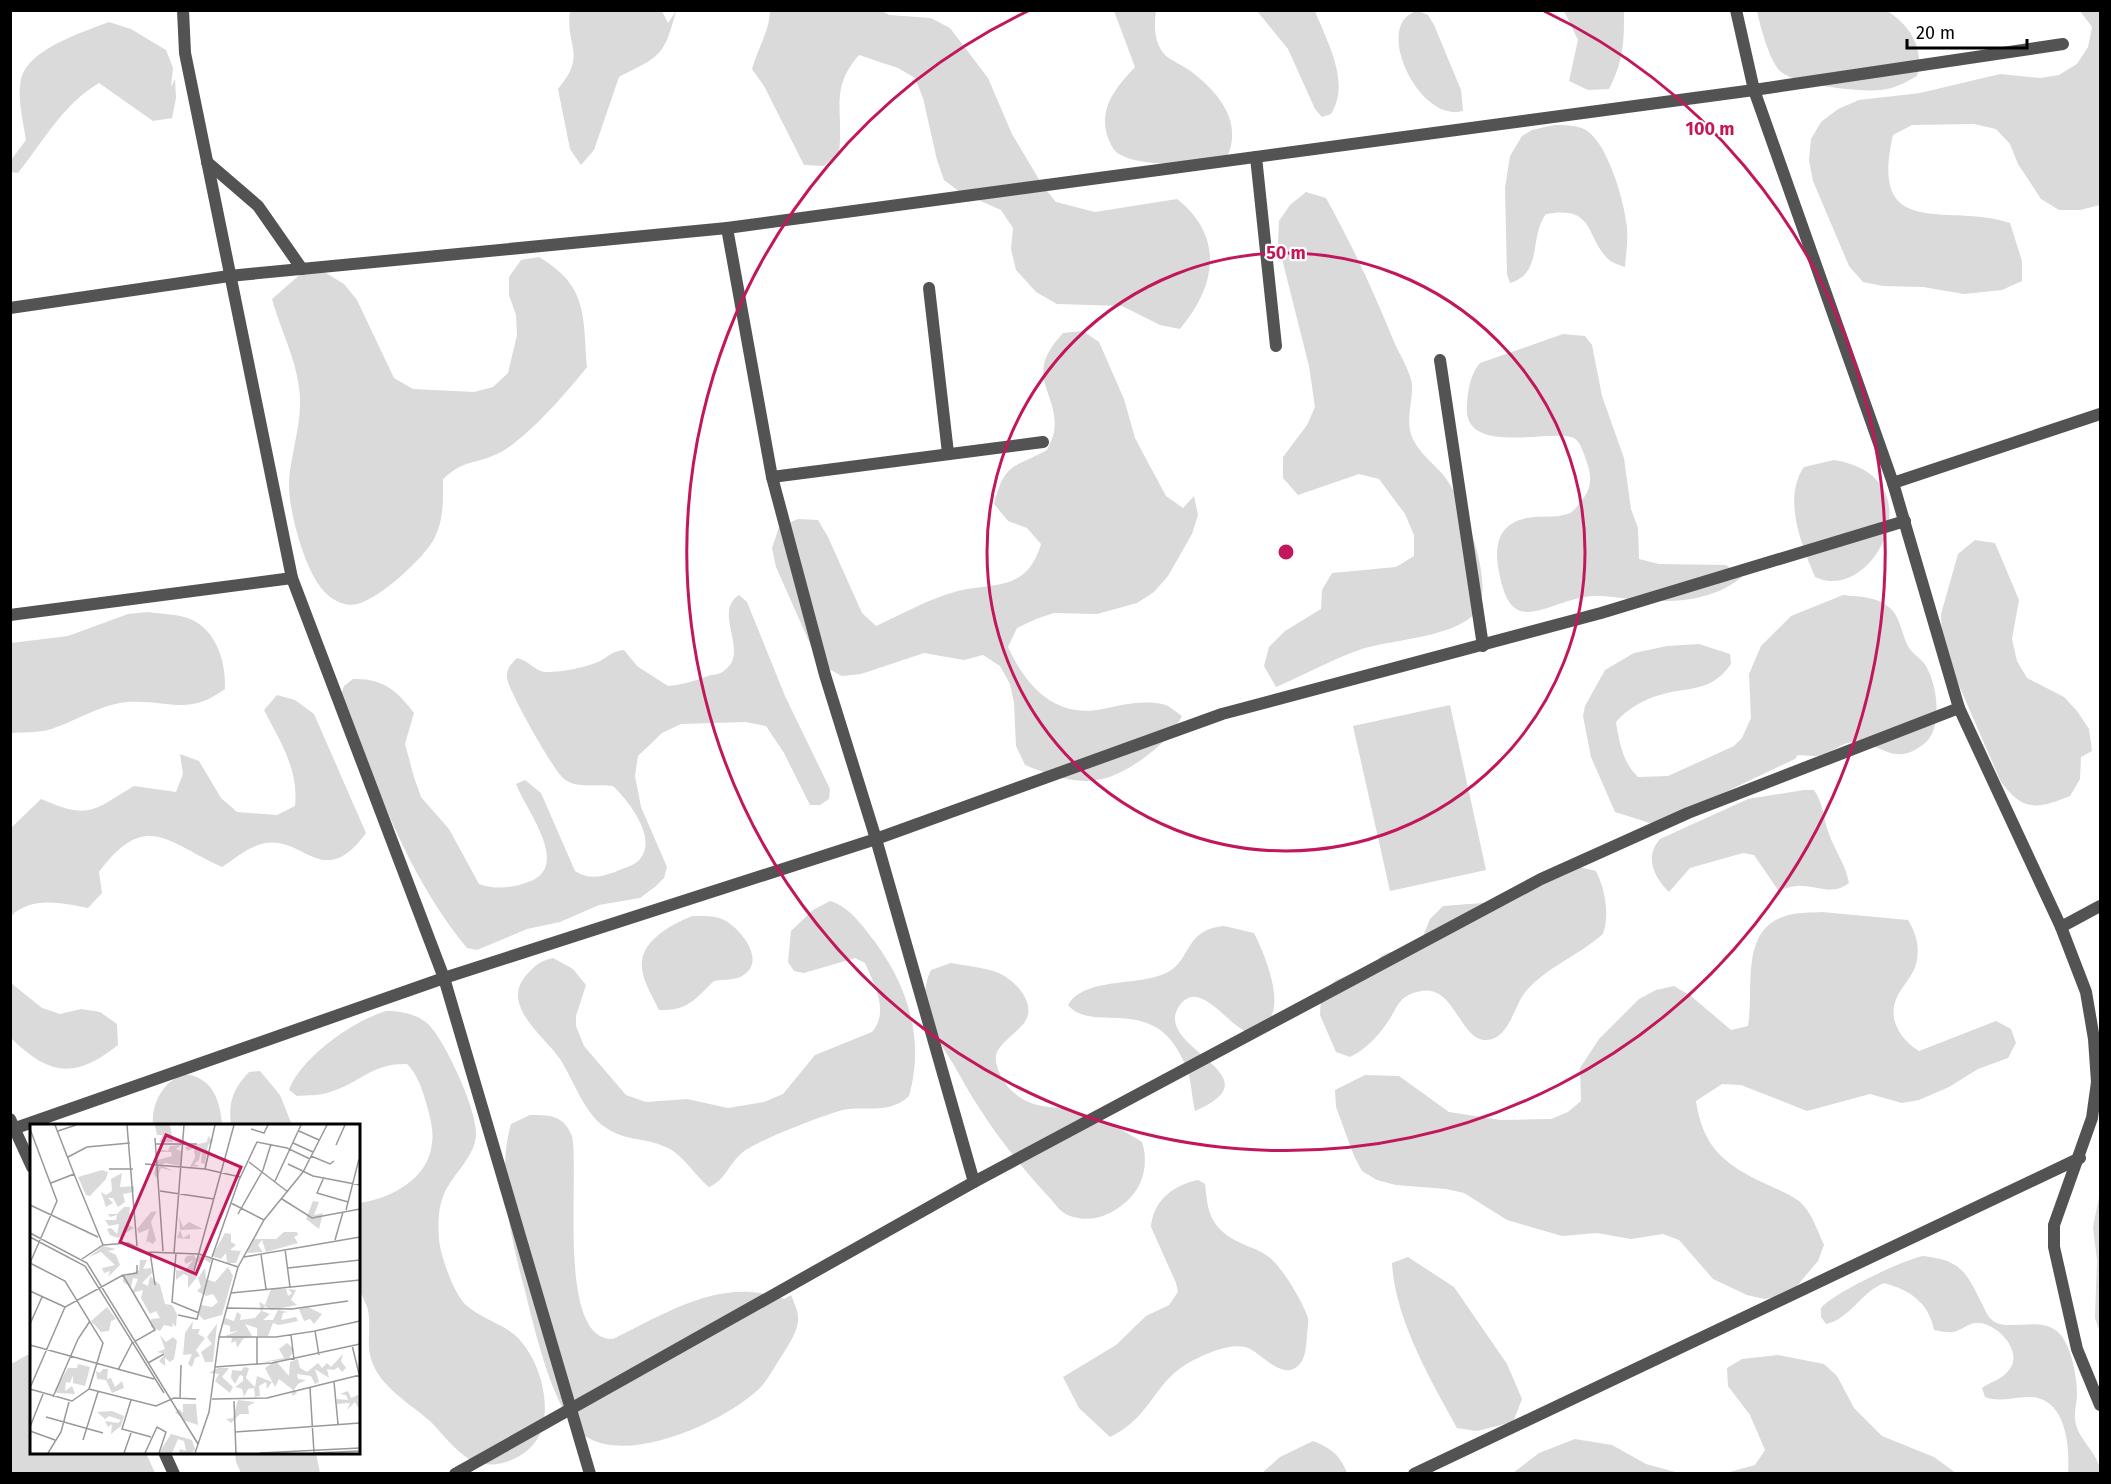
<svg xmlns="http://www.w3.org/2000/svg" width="2111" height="1484" viewBox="0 0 2111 1484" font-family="'Fira Sans',sans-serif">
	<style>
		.green { fill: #dadada }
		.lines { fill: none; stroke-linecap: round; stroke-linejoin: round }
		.service { stroke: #535353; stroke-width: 12 }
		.minor { stroke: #535353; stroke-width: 12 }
		.ring { fill: none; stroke: #c2185b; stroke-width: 3 }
		.inset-road { fill: none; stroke: #999; stroke-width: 1.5 }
		.view { fill: #c2185b; fill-opacity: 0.15; stroke: #c2185b; stroke-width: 3 }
		.inset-edge { fill: none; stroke: #000; stroke-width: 3 }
		.centre { fill: #c2185b; stroke: #fff; stroke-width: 3 }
		.ring-label { font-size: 18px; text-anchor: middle; font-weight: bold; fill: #c2185b; stroke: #fff; stroke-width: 4.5; stroke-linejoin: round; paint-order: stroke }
	</style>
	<rect width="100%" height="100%" fill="#fff"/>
	<g class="green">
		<path d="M570,11h92l6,12 8,-12c-12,46 -16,45 -57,66l-25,73 -13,15 -11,-16 -12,-60c30,-35 7,-42 12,-78z"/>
		<path d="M770,11h112l7,4 42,3 19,10 38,50 24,56 31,52 13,16 39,10 82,-13c48,38 39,87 3,130l-20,-4 -38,-19 -65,-2 -21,-12 -20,-22 -5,-21 2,-21 -12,-18 -41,-18 -16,-12 -7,-20 -14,-62 -8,-20 -17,-10 -39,-13c-30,34 -15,56 -20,97l-15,14 -20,-1 -40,-79 -12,-17c6,-22 17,-36 18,-58z"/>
		<path d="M1114,11h42c-2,15 -2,32 9,44 7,6 17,10 24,15 29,21 57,54 36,91 -29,1 -81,8 -106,-7 -7,-4 -11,-15 -13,-23 -5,-28 12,-45 29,-64z"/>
		<path d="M1257,11h58c12,31 36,71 16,103l-9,3 -7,-8 -27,-60z"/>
		<path d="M1418,11l10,4 6,10 27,65 2,21c-45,13 -92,-90 -45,-100z"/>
		<path d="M1564,11h60c0,31 0,49 -15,78l-21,1 -19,-9 9,-41z"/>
		<path d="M1757,11h130c23,14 38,38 30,65 -9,5 -19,11 -30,13 -19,5 -94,-4 -107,-18 -11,-11 -20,-46 -23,-60z"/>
		<path d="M2080,11h20v194l-20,5h-21l-18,-11 -23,-35 -8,-20 -14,-15 -22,-5 -62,1 -19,10c-25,108 55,67 117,88l12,38v20l-20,9 -38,4 -41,-7 -40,-1 -20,-4 -14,-16 -36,-85 -4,-21 2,-21 10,-17 17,-13 21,-9 61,-7 80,-19 40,4 19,-3 18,-11 11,-17 4,-20z"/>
		<path d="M109,22l22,7 35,21 7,18 -2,19 4,-8 1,19 -4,20 -19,3 -54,-38c-36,21 -56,59 -81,90l-7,-1v-12l15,-20c-3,-20 -9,-41 -5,-61 7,-30 62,-47 88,-57z"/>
		<path d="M1554,125c11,0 22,0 32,5 21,13 37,67 40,91 3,15 0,31 -1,46 -5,-2 -13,-4 -17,-8 -23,-23 -13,-54 -62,-45 -17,22 -3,60 -36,69l-3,-9 -2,-86 5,-32 12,-20 10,-6z"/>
		<path d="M1306,192l20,6c26,47 48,94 68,144 6,13 16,29 18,42 1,15 -5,31 -2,46 4,21 25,33 37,50 17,24 47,102 31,129 -18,29 -88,30 -119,41 -28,10 -55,25 -83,37l-12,-21 5,-19 16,-16 36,-22 1,-19 10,-17 64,-6 18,-11v-21l-9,-21 -26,-35 -20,-5 -61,21 -15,-17v-21l24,-32 8,-18 -6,-41 -31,-123 1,-22 11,-16z"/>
		<path d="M539,257c49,29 44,58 48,110 -19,24 -63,75 -90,87 -24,11 -32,5 -54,25 0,21 1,39 -8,58 -10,21 -56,62 -78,67 -15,4 -31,-8 -38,-19 -16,-23 -31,-76 -30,-104 2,-27 12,-55 11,-82 -1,-35 -19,-67 -28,-100l31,-27 23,1 18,11 13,16 37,78 19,11 61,3 19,-5 15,-14 9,-38 -1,-20 -7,-20v-18l12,-17z"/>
		<path d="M1083,331l16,11 25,57 11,39 10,19 21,39 17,12 11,-12 4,19 -6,19 -24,42 -14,16 -17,11 -40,11 -43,-1 -18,6 -19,9 -9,19c18,39 47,72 95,62 19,-4 39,-9 59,-5 7,1 14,8 20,12 -10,18 -20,29 -37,41 -44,33 -71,28 -120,8l-9,-19 -2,-43 -4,-19 -10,-18 -17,-11 -19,5 -40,-7 -63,21 -19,2 -19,-10 -12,-20 -35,-79 -4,-19 7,-21 19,-8 20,1 10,17 34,76 14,13c24,-11 47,-24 72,-32 41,-14 78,2 93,-50l-14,-16 -19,-7 -14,-17c11,-42 18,-35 53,-54 2,-5 6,-12 7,-18 6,-41 -33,-54 9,-99z"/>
		<path d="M1563,334l22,2 7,9 10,51 22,62 7,51 7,19 1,31 20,5 67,1 16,12c-30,24 -66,26 -104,23 -17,-2 -37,-6 -54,-3 -45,9 -73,39 -85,-25 -6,-30 1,-52 35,-55 12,-1 25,1 36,-4 5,-3 8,-8 12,-13 13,-16 8,-29 2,-46 -3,-7 -5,-15 -13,-17 -25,-7 -109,19 -104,-32 1,-16 3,-30 13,-42z"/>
		<path d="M1834,460c105,17 39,145 -19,117 -13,-31 -33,-79 -11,-110z"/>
		<path d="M1975,540l20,3 24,57 -7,39 5,22 10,17 37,19 13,14 12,18 3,22 -11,6 -1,22 -10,17c-32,13 -47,16 -69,-14l-54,-124 -5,-21 -1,-23 17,-60z"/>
		<path d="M739,595l8,7 38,94 45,93 -1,10 -9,6h-10l-26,-52 -18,-27 -21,-4 -64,2 -19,9 -24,23 -3,20 6,31 26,60 -3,11 -8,8 -16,12 -41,7 -39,17 -33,7 -50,21 -10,-2c-60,-72 -92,-166 -126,-253l3,-9 9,-7c29,-1 44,11 61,34l-9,31 9,33 7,20 28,32 30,55c17,6 33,4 49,-2 44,-15 -1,-70 -12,-98l9,-4 16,13 34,78c14,9 25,6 40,1 8,-4 19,-6 25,-13 18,-21 -12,-59 -27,-73 -16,-3 -37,4 -50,-8 -11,-10 -54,-86 -56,-100 -1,-9 4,-14 10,-20 11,2 18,13 28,14 12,1 44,-5 55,-11 9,-5 13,-10 24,-11l13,16 31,20c13,-1 27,-5 40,-10 6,-2 12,-1 17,-6 25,-19 -13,-57 14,-75z"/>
		<path d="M1843,595c17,2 33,1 47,13 11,9 12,30 20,41 4,6 12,10 16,17 11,19 18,62 -2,78 -31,24 -43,-2 -69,-2 -13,0 -22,10 -34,13 -7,2 -16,0 -23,0l-3,4 -139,66 -41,-13 -24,-55 -8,-41 2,-10 20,-36 29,-17 33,-7 32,-2 31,10 1,10c-20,29 -42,22 -71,31 -16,4 -34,15 -44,27 3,20 7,41 22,55l30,-1 66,-30 8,-8 9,-20 -2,-44 12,-28 30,-30z"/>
		<path d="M148,612c13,2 30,2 42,7 27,11 36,44 35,70 -38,28 -56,10 -98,13 -29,3 -52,20 -79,28 -12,3 -26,2 -37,3v-90l57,-7 60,-22z"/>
		<path d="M277,695l18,5 19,14 52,119c-45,62 -64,-4 -108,12 -12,4 -25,15 -36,22 -54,-24 -76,-58 -123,5l3,21 -14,15c-28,-5 -55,-12 -77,8v-88l30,-29c49,21 51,12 93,-13l42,6 7,-18 -3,-20 19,7 22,37 16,14 40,3 18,-9c4,-36 -15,-65 -31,-96z"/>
		<path d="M1450,705l36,165 -96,21 -37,-165z"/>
		<path d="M1804,790h10c10,14 9,29 15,44 6,17 17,31 20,49 -16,12 -28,4 -47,3 -7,-1 -16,3 -24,4l-24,-35 -11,-2 -53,15 -21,24c-15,-15 -25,-35 -9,-53l88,-40z"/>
		<path d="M1576,866l20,5c9,18 14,44 7,63 -24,21 -56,33 -77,57 -12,14 -16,47 -39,49 -27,2 -32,-56 -66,-49 -24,5 -22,15 -34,32 -9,13 -23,28 -37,34l-14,-5 -16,-37 1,-21 15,-14 40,-16 5,-8 9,-4 10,1 19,-7 11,-27 13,-13 53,-4z"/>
		<path d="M830,901c17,5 28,19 38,32 38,47 58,103 41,163 -22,21 -48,7 -73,16 -22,7 -77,28 -93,40 -14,11 -17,28 -34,35 -15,-12 -25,-32 -43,-40 -24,-11 -40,-4 -64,-22 -19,-15 -29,-46 -42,-66 -14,-21 -58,-52 -36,-81 9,-11 15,-17 29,-20l20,11 13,16 -10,31v10l8,20 42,49 20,7 41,-3 41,9 36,-6 19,-8 32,-39 57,-23c18,-21 2,-47 -7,-69l-10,-5 -51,15 -10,-2 -6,-9 3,-31 22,-21z"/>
		<path d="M1822,912l86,8c9,15 12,28 8,44 -3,12 -14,22 -19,33 -10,22 3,42 22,54l77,-30 15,8 5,14 -8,15 -30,11 -29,18 -30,13 -17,3 -32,-9 -63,17 -66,-26 -19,-1 -26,17c7,47 29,64 70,83 11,5 23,10 33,17 13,11 18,29 25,44l-6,16 -22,26 -15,9 -17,3 -17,-4 -34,-16 -34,-39 -16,-6 -32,5 -34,-6 -35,3 -55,-16 -43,-27 -18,-4 -50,-4 -19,-5 -15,-9 -8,-15 -18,-49 -1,-17 30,-15 34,1 50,36 52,8 50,-1 17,-7 13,-11 -1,-33 19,-29 40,-40 17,-9 18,-4 17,10 40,34 17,-4c7,-37 -10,-99 41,-111 10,-3 22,-2 33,-3z"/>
		<path d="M693,916c11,0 23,-1 33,5 15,9 39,38 19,53 -8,7 -22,5 -31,7 -20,19 -26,30 -55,29 -7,-15 -19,-33 -17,-49 2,-22 33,-39 51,-45z"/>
		<path d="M1224,926l30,7c10,20 30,67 15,87 -4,6 -14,9 -20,13 -18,-7 -36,-34 -53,-36 -7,-1 -12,3 -16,8 -32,43 102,69 15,106 -4,-17 -3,-33 -11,-49 -30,-70 -91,-27 -116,-57 17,-29 73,-18 100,-33 24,-13 16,-42 56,-46z"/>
		<path d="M951,963c15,3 31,4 45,9 17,6 40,29 30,48 -7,12 -27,23 -30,35 -2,11 8,29 16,36 22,20 38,13 64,20 23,7 46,18 66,31 6,18 3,40 -11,55 -16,17 -38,27 -61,19 -11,-4 -15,-13 -23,-21 -34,-37 -64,-77 -88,-121 -11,-21 -29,-41 -34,-65 -2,-12 1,-29 6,-39z"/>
		<path d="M11,983l31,25 18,6 21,-5 19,3 17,12 1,21c-42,34 -69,31 -107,-7z"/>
		<path d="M386,1011c15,0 31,3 42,13 17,16 50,88 48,111 -1,22 -24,40 -32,59 -6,14 -6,30 -5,45 1,15 15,56 27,66 14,13 37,19 50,31 22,21 35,63 26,92 -7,28 -47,46 -73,31 -14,-9 -25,-23 -36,-35 -22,-21 -56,-37 -63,-69 -3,-11 1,-31 -2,-45 -2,-8 -8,-16 -9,-25 -5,-23 0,-57 0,-82 31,-4 70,-24 73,-60 2,-12 -2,-26 -5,-37 -4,-15 -9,-31 -20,-42 -35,-1 -47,19 -77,28 -11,4 -22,3 -33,4l-8,-6c12,-33 64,-69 97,-79z"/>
		<path d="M260,1071l20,24 12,30h-61c-3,-23 2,-36 18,-53z"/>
		<path d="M185,1074c28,4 35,26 37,51h-69c-2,-22 11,-45 32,-51z"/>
		<path d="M530,1115c21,0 33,0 42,21 8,39 -16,205 41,203 55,-27 109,-63 171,-40l7,-4c3,8 8,17 7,26 -1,11 -9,23 -15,33 -7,10 -14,24 -23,34 -34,33 -136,81 -179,45 -28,-23 -47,-106 -56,-142 -14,-52 -29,-115 -14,-167z"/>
		<path d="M1198,1180l7,4c2,15 2,31 13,43 16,18 35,18 51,30 13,10 34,45 39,61 1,6 -1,13 -1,18 -1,10 -1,23 -9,30 -18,15 -37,-15 -53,-19 -17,-4 -45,9 -60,18 -32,20 -35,53 -75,72l-31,-29 -16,-31 53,-32 30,-29 23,-11 9,-13 -2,-9 -25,-56c2,-26 22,-42 47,-47z"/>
		<path d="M2100,1192v140l-5,-14 2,-58 -4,-33z"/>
		<path d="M1923,1256c35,4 42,13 57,44 4,6 6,15 12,20 15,13 47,-5 66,12 13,12 19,44 19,61 0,11 -4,21 -1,32 5,17 25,32 24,48h-32c2,-27 -2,-74 -37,-76 -16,-1 -30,6 -46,0l-3,-9c8,-6 21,-9 27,-18 15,-18 -11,-46 -30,-47 -11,-1 -16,7 -26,9 -6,1 -13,-1 -19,-2 -5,-27 -24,-40 -50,-47 -23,9 -34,36 -58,41l-5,-7v-9c12,-15 82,-48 102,-52z"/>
		<path d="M1408,1257l46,30 53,77 15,35 -9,23 -36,9 -20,-3c-27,-49 -62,-109 -65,-165z"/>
		<path d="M31,1353l1,99 114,1 9,20h-144v-109z"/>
		<path d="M1778,1355l46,9 13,12 17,32 28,28 52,21 22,16h-230l29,-8 10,-15 -15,-35 -22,-29 -1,-18 15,-9z"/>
		<path d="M1575,1439l37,6 34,19 33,9h-166l26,-20z"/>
		<path d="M1313,1441c18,7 27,14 34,32h-85l18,-16z"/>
		<path d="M235,1453h81l4,20h-79l-5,-11z"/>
	</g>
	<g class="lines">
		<g class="service">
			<path d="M1256,157l20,189"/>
			<path d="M1440,360l43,286"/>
		</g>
		<g class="minor">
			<path d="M183,10l2,43 107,525 152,400 146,496"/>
			<path d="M1736,10l18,80 139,393 66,225 102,219 25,65 8,47 3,43 -5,36 -38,107v22l23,102 23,56"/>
			<path d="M207,162l51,44 44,63"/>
			<path d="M727,228l45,249 53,198 51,164 98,343"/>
			<path d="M929,288l19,165"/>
			<path d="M10,308l219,-32 498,-48 1027,-138 309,-46"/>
			<path d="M772,477l271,-35"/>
			<path d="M1893,483l207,-69"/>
			<path d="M10,615l282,-37"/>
			<path d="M2061,927l39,-21"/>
			<path d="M10,1119l22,48"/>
			<path d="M10,1130l434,-152 432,-139 346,-125 379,-101 304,-92"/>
			<path d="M164,1452l10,22"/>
			<path d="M455,1474l519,-292 567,-303 147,-66 271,-105"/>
			<path d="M1414,1474l666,-316"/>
		</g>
	</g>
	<g class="ring">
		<circle cx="1286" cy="552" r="299"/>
		<path d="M1544 11A599 599 0 1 1 1028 11"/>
	</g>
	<g transform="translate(30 1124)">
		<rect width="330" height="330" fill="#fff"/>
		<path d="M125,1h15l3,17h-14l4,-7h-6zM178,12l5,5 -5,4 -3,19 -4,-1 1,-16 -3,13 -5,4 6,2 -10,1 5,-10 -1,-9 -7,3 -2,-4 22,-5zM151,21l-5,4 5,2v15l-16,-3 -4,2 12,6 -12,-3 -4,11 -3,-5 3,-14 15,-4 -1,-4h-11l-2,-3 10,2 2,-5zM72,46l6,2 -2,7 -16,17 -4,-1 -8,-18zM92,49l-2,14 14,-1v6l-11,2 2,8 -7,5 -5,-9h-5l5,5 -7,4 -5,-15 5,3 6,-4 -1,-12zM283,77l6,1 -5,13 9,-2 -4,16 -13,-10zM94,83h6l-1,7 4,-3 -4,14 5,3 -16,10 -8,-3 -3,-6 4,-1 6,6 2,-10 -10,2 -4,-6h11l1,-5 -7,2 -2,-3h9zM127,87l-6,11 5,18 -3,4 -6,-3 -2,6 4,-18 -10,4 -2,-4 14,-17zM149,93l4,10 6,-5 14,7 -23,1 3,8 7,-4v5l-13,-1 -2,5 5,-13zM254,108h13l1,3 -4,2 4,6 -32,9 -4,-12 -4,5 5,7 -16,1 6,-14h23zM195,109l6,1v8l5,3 -6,5 11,1 -5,12h-9l-1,-10 -5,6 -9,-3zM73,122l13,3 -8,2 8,4 4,10 -12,12 2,-6 -6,2 -2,-5 13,-3 -14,-13 -12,5zM164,131l2,4 3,-3 13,3 -2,4 -6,-4 -7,4 -4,8 4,6 -9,11v-12l-5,-2 -7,6v-10l9,1 8,-11 -7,4 -2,-4 3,-4zM110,136h7l-4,9 8,-1 1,5 -10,10 6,3 2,-10 10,9 5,19 7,1 5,9 -1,13 -4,-4 1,4 -9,-2 -4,6 -9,-4v-8l9,-1 -4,-7 -6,3 -9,-16 2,-8 -11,3 6,-14 -5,-1 -2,9 -8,-5v-5l16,-7zM198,143l5,9 -11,39 -18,5 -5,-5 2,-10 11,2 6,-5 -5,-8 -7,2 -9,-5 4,-4 -3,-9 7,-10 1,11 9,3zM241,165h15l2,7 4,-3 -4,-4 8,1 -5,10 6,5 -26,5 -6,-4 -3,5 8,3 -7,6h10l5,-10 10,2 -5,1 -2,7 15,-3 2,4 -19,4 -6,-2 -5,13h-11v-8l-12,-4 7,12 -9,3 -6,9 -1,-7 -5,2 1,-5 -7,-2 13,-5 -8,1v-6l-7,-2 2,-6 9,3 3,-9 4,3 -1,5 15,-2 6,-7 -2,-9 6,3zM77,183l9,12 -5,2 -2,10 -8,1 -10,-11zM278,183l14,7 -8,10 -4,-5 -6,2 -5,-12zM163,197l-1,8h8l-2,5 7,4 -9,12 4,6 -5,2 -3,9 -4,-3 4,-10 -9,1 2,-22zM187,200l-4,38h-8l-4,-10 11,-8 -5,-7zM130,211l6,7 7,-5 4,4 -3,18 -4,3 -5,-4v8l-6,-5 6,-7 -8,-2 8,-3zM257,219l7,6 -5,10 -13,2 13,15 1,-14 8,-3 2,9 7,4 11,-9 4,5 5,-5 4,4 12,-13 -2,7 5,7 -4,4 -4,-5 -4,3 -7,-1 2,9 -14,-9 4,13 -4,2 -4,-8 -14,-2 1,5 8,1 -8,4 -4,6 3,3 -5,3 1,-6 -14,-11 -4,8 -10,-19 10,-7 -13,1 22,-4 -5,-9zM48,240l12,3 -5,19 -12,-3v-8l-3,8 -4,-1 -1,9 7,-5 3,8 -18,-1 -2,-3 13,-22h9zM214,243l5,1 -3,10 9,9 2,-11 15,6 -5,7 -1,-7 -7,4 1,10 -5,1 -1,-9 -6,1 -4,8 -2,-8 -7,-2 8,-6v-5l-3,-1 -5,9 -4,-6 1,-8 9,1zM188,244h11l-7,9 11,10 -3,6 -15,-12 4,-7 -10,-1zM73,245h5l-1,10 4,-1 4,9 7,-6 2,7 -12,5 -6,-13 -9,-1 -1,-8 4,2zM318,267l3,7 7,-3 1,14 -4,-7 -8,8 3,-7 -13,1v-5l11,1 -2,-5 -6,-1zM208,276l17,2 -7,4 1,8h-9l-9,9 -5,-4 7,-1zM153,280h13l2,21 -12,-4 -4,4 3,-4 -10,-9 4,-3 4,4zM82,287l12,5 -3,10 -10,8 1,-10 -4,3 -3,-6 13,2 3,-3 -12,-4 -4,3 -8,-7zM141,310l21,6 3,9 -3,4h-13l1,-4 6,2 -2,-10 -6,-2 -6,14h-13z" fill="#dadada"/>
		<path class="inset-road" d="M97,1l10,121M0,5l27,72 -27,62M221,5l13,4 4,-8M28,7l18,-6M269,7l20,9M125,14l8,113M263,19l20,9M125,20h42M306,21l9,-20M281,32l19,8 4,-3M38,33l19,-10 43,-4M219,38l39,30M115,40l60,5 35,8M258,40l25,12 47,9M79,45h24M175,45l10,-44M44,50l29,71M294,53l-7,16 31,9M245,57l26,-56M21,59l23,-9 -19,-49M130,67l54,8M252,75l30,19 48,-9M201,79l33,17M0,81l68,32M316,86l13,-51M208,90l25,-44 8,-26M0,109l57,30 111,181M0,113l55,29 79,127M305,116l8,-28M255,125l5,38M120,128l5,33M144,129l10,-128M146,129l-4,49 27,11M231,130l5,35M182,133l27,-77 18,-38 30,6 23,11M214,133l116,-20M52,135l21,-14 25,-2 18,9 53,2 39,13M0,139l35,18 38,62 -14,46 -17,12 -42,-12M258,144l72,-8M164,147l40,-146M94,151l13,-2v-8M0,167l35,16M201,169l129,-13M196,184l66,1 56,-8M148,191l19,4 16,-61M0,200l12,-27M285,207l45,-10M261,211l3,25M189,213h57l39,-6 4,24M227,213v28M0,221l124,34M322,221l8,33M118,239l16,-9M185,243l57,-4 88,-19M304,258l4,42M0,264l35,-81 58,-32 32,55 -23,13 -14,27M280,264l4,65M59,265l67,17 18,-8 22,1M23,273l25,-58 12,-18M150,274l1,-33M182,275l55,-1 93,-23M101,276l-9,29 29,8M204,277l2,52M16,293l57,16M0,303l13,-33M0,307l25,9M205,308l125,-9M53,316l15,-48M18,329l13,-21 8,-30M94,329l7,-20M115,329l12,-26 9,5 -7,21M165,329l14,-41 10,-75 19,-70 26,-47 39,-48 24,-47M230,329l100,-5M285,329l45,-2"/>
		<path class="view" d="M136,11l75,32 -45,107 -76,-32z"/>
		<rect width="330" height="330" class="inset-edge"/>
	</g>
	<circle cx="1286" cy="552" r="9" class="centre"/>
	<g class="ring-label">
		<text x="1710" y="135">100 m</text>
		<text x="1286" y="259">50 m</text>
	</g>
	<rect width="2111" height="1484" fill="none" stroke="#000000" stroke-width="24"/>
	<path d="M1907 39v9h120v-9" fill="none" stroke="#000000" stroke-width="3"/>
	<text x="1916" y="39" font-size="18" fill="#000000" stroke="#ffffff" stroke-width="4.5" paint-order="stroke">20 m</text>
</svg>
